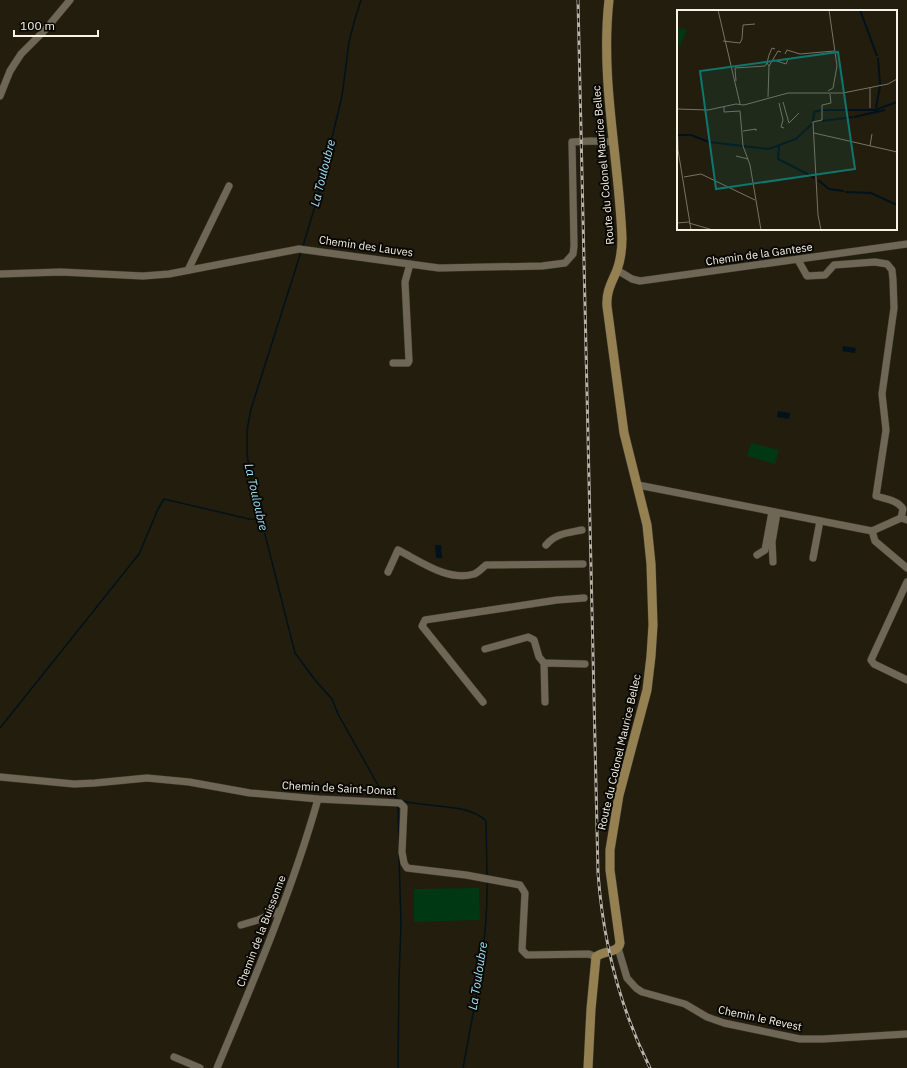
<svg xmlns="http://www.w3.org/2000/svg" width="907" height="1068" viewBox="0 0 907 1068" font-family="'IBM Plex Sans',sans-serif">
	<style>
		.green { fill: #003813 }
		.water { fill: #00121b }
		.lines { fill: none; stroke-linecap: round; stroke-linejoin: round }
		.stream { stroke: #00121b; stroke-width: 1.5 }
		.minor-casing { stroke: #3b362f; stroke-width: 8 }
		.major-casing { stroke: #3b362f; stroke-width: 10 }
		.minor { stroke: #6e6756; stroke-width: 7 }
		.major { stroke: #948050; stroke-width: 9 }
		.rail-casing { stroke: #b7b3a7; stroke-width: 3 }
		.rail { stroke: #0a0803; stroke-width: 1.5; stroke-dasharray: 4.5; stroke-linecap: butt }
		.labels { text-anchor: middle; stroke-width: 4; stroke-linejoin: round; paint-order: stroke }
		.street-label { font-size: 11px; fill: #f7f3e9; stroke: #0a0803 }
		.water-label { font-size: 12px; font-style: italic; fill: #9fe3fc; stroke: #0a0803 }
		.inset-river { fill: none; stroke: #00121b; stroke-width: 2 }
		.inset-road { fill: none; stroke: #787366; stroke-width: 1 }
		.view { fill: #0f766e; fill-opacity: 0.15; stroke: #0f766e; stroke-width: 2 }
		.inset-edge { fill: none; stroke: #f7f3e9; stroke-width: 2 }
	</style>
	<rect width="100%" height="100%" fill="#231d0e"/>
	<g class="green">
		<path d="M751,443l28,7 -4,14 -28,-8z"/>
		<path d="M477,888l2,1 1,31 -65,2 -1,-1v-32z"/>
	</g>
	<g class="water">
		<path d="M843,346l13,2 -1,5 -13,-2z"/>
		<path d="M778,411l12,2 -1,6 -12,-2z"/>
		<path d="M435,545h6l1,13h-6z"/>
	</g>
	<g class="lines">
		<g class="stream">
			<path d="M303,246l15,-50 24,-100 7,-54 6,-23 6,-19"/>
			<path d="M301,252l-50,157 -4,21v24l4,25 44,174 20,27 17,19 6,15 41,73c8,6 18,13 28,15 22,5 63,2 79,19l1,55"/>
			<path d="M0,728l139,-174 19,-45 6,-10 85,20h11"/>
			<path d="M398,806l1,36"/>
			<path d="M398,1068l1,-90 2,-54 -2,-68"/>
			<path d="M463,1068c11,-61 25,-123 24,-185"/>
		</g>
		<g class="minor-casing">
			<g id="minor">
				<path d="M0,96l10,-25 11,-17 24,-24 25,-30"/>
				<path d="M798,260l9,16 18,-1 9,-10 41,-3 12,2 5,6 1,10 1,28 -12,86 4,36 -10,66c9,3 22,4 27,13l-2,9"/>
				<path d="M188,270l41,-84"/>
				<path d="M617,270l15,9 8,2 267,-37"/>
				<path d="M0,274l61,-2 82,4 26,-2 130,-25 140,19 103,-2 23,-3 8,-9 1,-8 -2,-104 19,-1 23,1"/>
				<path d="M393,363h15l1,-2 -4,-79 5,-18"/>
				<path d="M638,485l234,46 3,10 32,27"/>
				<path d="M872,531l29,-13 6,2"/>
				<path d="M546,545c10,-12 22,-12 36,-15"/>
				<path d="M757,555l8,-5 7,-38"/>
				<path d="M813,558l7,-37"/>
				<path d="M773,562l-1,-20 5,-29"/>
				<path d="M388,572l10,-22c22,11 50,32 76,24 4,-1 8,-6 12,-9l97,-1"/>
				<path d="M907,582l-36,78 3,4 33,16"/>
				<path d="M485,649l43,-12 6,3 5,17 5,6"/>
				<path d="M483,702l-61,-76 3,-6 132,-20 27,-2"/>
				<path d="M545,702l-1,-39 41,1"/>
				<path d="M0,777l74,7 21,-1 52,-5 42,4 61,11 68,6 82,4 4,4 -2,45 2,11 3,5 59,7 54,10 5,8 -3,57 5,5 62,-1 7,3"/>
				<path d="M241,925l17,-5 23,-10"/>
				<path d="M618,948l9,30 9,10 6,4 43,12 22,13 17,6 76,16h23l84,-5"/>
				<path d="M174,1057l26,11"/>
				<path d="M217,1068c37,-88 75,-177 101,-269"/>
			</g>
		</g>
		<g class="major-casing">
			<path id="major" d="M588,1068l3,-59 5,-52c7,-7 22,-3 24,-14l-10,-73v-20l9,-55 28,-105 4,-34 2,-31 -2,-61 -4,-39 -23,-92 -17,-127c-1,-15 5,-24 10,-36 4,-11 5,-21 5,-32 -3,-79 -22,-158 -13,-238"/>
		</g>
		<use href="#minor" class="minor"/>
		<use href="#major" class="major"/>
		<g class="rail-casing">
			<path id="rail" d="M578,0l20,873c5,68 21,133 52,195"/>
		</g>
		<use href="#rail" class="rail"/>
	</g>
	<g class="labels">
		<g class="street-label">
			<text transform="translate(603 165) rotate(-95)" y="4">Route du Colonel Maurice Bellec</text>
			<text transform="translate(366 246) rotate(8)" y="4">Chemin des Lauves</text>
			<text transform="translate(759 254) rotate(-8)" y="4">Chemin de la Gantese</text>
			<text transform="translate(619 752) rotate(-77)" y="4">Route du Colonel Maurice Bellec</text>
			<text transform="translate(339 788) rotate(3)" y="4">Chemin de Saint-Donat</text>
			<text transform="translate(261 931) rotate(-69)" y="4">Chemin de la Buissonne</text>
			<text transform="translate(760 1018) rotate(12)" y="4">Chemin le Revest</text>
		</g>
		<g class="water-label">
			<text transform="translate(323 173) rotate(-76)" y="4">La Touloubre</text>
			<text transform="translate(256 497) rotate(77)" y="4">La Touloubre</text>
			<text transform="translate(478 976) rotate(-81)" y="4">La Touloubre</text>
		</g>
	</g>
	<g transform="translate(677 10)">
		<rect width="220" height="220" fill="#231d0e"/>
		<path d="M0,14l1,4 9,2 -8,18z" fill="#003813"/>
		<path class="inset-river" d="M183,0l17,46M201,48l2,26M199,98l4,-22M146,100h52l22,-8M177,107l31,-7M136,111l1,-9 7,-2M145,111l31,-4M1,125h13l18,7 60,7 27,-10 16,-15M102,136l-1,13 37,19M141,170l11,9 15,2M168,182l26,1 26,12"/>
		<path class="inset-road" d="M41,0l22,94M220,3v32M46,31l17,2 2,-4 1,-14 12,-1M108,44l2,-4 13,4 34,-3M97,50l12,4 2,-5M92,56l-2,-3 2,-8 3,-7 3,1M59,71l-1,-13 30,-2 2,-3M151,81l5,-3 4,-22 -8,-56M91,87l1,-31 9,-15 3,1M106,92l6,21 10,-10M102,93l4,17 -2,7 3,1M47,97v5l16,-1 3,35 7,19 11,65M193,98v-21M0,99l31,1 28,-6 8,1 44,-12h55l45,-9 9,-5M0,110l1,30 13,80M66,121l13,-2v2M137,123l83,19M193,136l2,-12M59,146l12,3M7,167l17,-3 54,26M0,213l12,-1M12,213l24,7M144,220l-3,-15 -5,-93 9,-2v-15l9,-2 -1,-9"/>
		<path class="view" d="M161,42l17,117 -139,20 -16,-118z"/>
		<rect width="220" height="220" class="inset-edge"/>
	</g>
	<path d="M14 30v6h84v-6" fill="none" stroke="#f7f3e9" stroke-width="2"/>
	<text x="20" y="30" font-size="12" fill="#f7f3e9" stroke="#0a0803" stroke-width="3" paint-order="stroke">100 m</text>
</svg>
